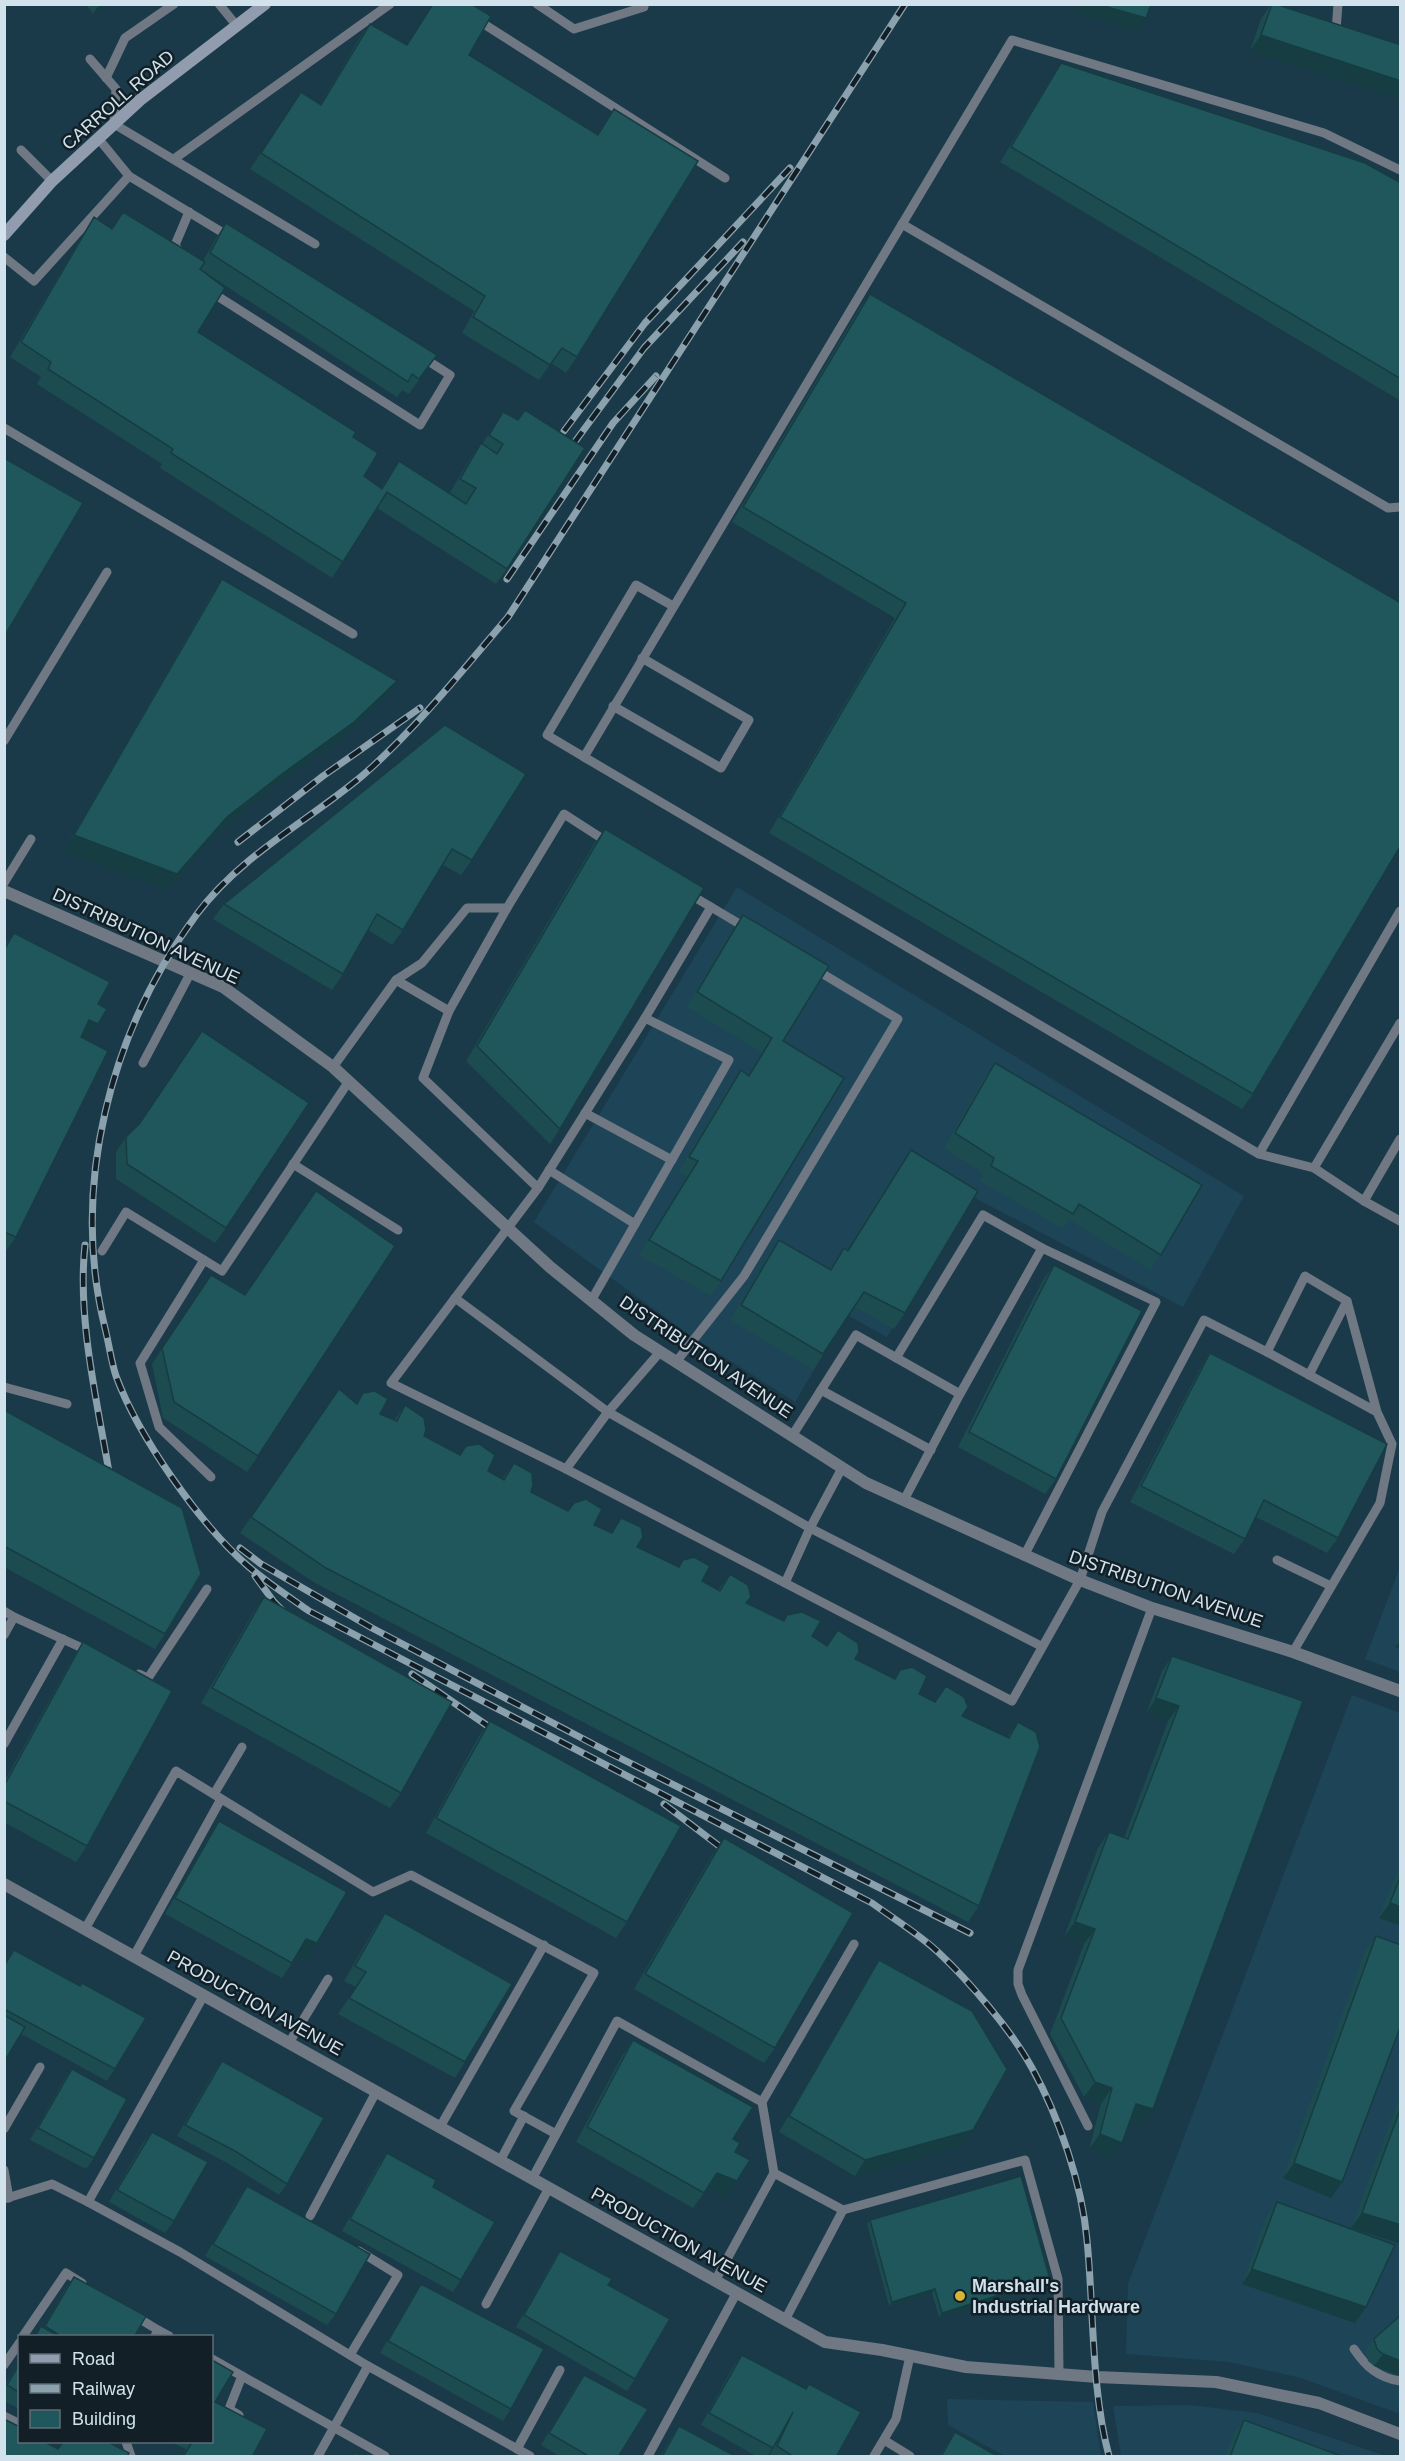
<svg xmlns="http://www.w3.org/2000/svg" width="1405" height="2461" viewBox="0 0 1405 2461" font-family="Helvetica,sans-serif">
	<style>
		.built { fill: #1d4457 }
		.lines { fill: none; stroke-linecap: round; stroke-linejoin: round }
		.service { stroke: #707884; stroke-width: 9 }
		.tertiary { stroke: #707884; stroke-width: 12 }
		.secondary { stroke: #919daf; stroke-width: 12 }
		.rail-casing { stroke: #8ba2ae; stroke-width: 7 }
		.rail { stroke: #121f26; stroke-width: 4.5; stroke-dasharray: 14; stroke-linecap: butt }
		.wall { fill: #1c4b50 }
		.shaded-wall { fill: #163d41 }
		.building { fill: #20575d; stroke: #163d41; stroke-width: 1.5 }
		.poi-dot { fill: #d5b535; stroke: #121f26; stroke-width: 2 }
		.labels { text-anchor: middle; stroke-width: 5; stroke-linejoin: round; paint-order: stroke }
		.street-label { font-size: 18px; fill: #d1e2ec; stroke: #121f26 }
		.poi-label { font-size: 18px; font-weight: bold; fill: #d1e2ec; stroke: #121f26; text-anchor: start }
	</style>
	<rect width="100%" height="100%" fill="#1b3a49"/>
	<g class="built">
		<path d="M737,887l507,309 -61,111 -210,-110 -86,140 -40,-22 -52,87 -104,-66 -157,-114z"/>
		<path d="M1400,1567v105l-35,-13z"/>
		<path d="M1352,1695l48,18v701l-99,-36 -72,-16 -103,-8 2,-70z"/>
		<path d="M947,2399l146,3 8,54h-96l-57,-31z"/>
		<path d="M1189,2405l68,8 129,43h-265l-8,-50z"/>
	</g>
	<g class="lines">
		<g class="service">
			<path d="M219,4l18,22"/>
			<path d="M537,4l37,25 70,-22"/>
			<path d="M1338,4l-2,27 4,1"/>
			<path d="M476,19l249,159"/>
			<path d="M90,59l26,30 -2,35 201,120"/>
			<path d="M106,78l19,-40 49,-34"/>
			<path d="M21,150l31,31"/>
			<path d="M174,159l216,-155"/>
			<path d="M129,176l101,61"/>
			<path d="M902,224l486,284 12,-1"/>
			<path d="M180,253l-5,-8 14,-33"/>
			<path d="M4,257l30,24 95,-105 -31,-38"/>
			<path d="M211,292l209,133 30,-50 -28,-18"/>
			<path d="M4,428l349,206"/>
			<path d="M613,706l108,62 28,-48 -107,-62"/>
			<path d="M4,741l103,-169"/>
			<path d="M584,757l-37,-22 89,-150 37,21"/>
			<path d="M4,883l27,-44"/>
			<path d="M711,907l37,22"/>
			<path d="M1400,911l-141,243 55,14 50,33 36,20"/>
			<path d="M396,980l26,-17 45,-55h40l57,-94 45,29"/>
			<path d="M449,1011l58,-103"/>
			<path d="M645,1018l66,-111 -22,-13"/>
			<path d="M143,1063l48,-91"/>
			<path d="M333,1067l63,-87 53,31 -26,67 115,110 107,-170 84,42 -138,241"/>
			<path d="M585,1113l87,47"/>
			<path d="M1259,1154l-675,-397 428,-717 312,93 76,37"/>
			<path d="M293,1164l105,66"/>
			<path d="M1314,1168l86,-145"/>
			<path d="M549,1170l86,54"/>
			<path d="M538,1188l-147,195 175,86 446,232 68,-121 22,-68 102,-192 63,32"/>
			<path d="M1364,1201l36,-62"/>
			<path d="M102,1251l24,-39 96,59 127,-190"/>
			<path d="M204,1260l-64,103 19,64 52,50"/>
			<path d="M455,1298l153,114 202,116 231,118"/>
			<path d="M896,1358l87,-143 59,33 -82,146"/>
			<path d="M676,1362l68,-86 154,-257 -85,-51"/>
			<path d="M1309,1375l38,-74"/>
			<path d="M4,1387l63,17"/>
			<path d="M821,1390l110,60"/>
			<path d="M792,1436l64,-101 104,59 -56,106"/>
			<path d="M566,1469l42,-57 52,-60"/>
			<path d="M1024,1556l132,-254 -114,-54"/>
			<path d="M1277,1560l54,26"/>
			<path d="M785,1583l25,-55 32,-60"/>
			<path d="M4,1611l10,6 -10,18"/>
			<path d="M14,1617l77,35"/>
			<path d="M1293,1652l87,-149 12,-59 -15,-32 -30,-111 -42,-25 -38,76 110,60"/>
			<path d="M139,1674l9,4 59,-89"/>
			<path d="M4,1744l59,-105"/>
			<path d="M214,1794l28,-47"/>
			<path d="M85,1929l91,-158 197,121 38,-17 183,98 -80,138 42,23"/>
			<path d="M134,1956l87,-157"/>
			<path d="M204,1995l-116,207 92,50 188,114 162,90"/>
			<path d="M289,2043l39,-64"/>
			<path d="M762,2102l92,-158"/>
			<path d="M1088,2126l-66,-131 -4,-11v-14l134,-362"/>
			<path d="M440,2127l104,-182"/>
			<path d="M4,2129l36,-62"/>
			<path d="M500,2161l24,-45"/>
			<path d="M4,2170l5,28"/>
			<path d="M532,2179l85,-158 145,81 12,71"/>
			<path d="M4,2199l48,-15 36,18"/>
			<path d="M843,2210l182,-50 33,119 1,95"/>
			<path d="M310,2216l66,-124"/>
			<path d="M715,2281l59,-108 69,37 -58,110"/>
			<path d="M486,2304l63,-116"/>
			<path d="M135,2316l23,14"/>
			<path d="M23,2336l43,-63 16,10"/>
			<path d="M155,2336l3,-6 11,6"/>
			<path d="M1354,2349c12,18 25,29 46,32"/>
			<path d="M350,2355l48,-80 -39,-24"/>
			<path d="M212,2359l30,17 -13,33 10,6"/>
			<path d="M4,2365l16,-23"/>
			<path d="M242,2376l143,80"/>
			<path d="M4,2416l16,8"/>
			<path d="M884,2440l26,16"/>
			<path d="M126,2442l5,14"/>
			<path d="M517,2449l43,-79"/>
			<path d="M318,2456l50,-90"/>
			<path d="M648,2456l89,-164"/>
			<path d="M874,2456l22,-37 14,-63"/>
		</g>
		<g class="tertiary">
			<path d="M4,891l219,96 110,80 217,200 84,68 232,148 214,97 72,28 141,44 107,39"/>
			<path d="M4,1884l821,458 57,8 84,17 131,10 119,5 103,21 81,31"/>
		</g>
		<path class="secondary" d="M4,235l48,-54 88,-81 125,-96"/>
		<g class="rail-casing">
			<g id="rail">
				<path d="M905,4l-397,613c-46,54 -93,113 -146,159 -55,46 -121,79 -165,138 -87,117 -127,272 -92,414 4,16 6,33 11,48 22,60 85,150 133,191 19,16 40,30 60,44l563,292c22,16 47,31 66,49 31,29 74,79 94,116 27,49 50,116 55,172 7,70 4,149 22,216"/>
				<path d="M564,431l81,-108 145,-155"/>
				<path d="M574,443l70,-95 99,-106"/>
				<path d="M507,579l106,-156 43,-47"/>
				<path d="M238,842l85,-66 97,-68"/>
				<path d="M85,1245c-8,72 12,156 24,227"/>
				<path d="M240,1548l21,16 111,64 240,126 358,179"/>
				<path d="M255,1576l19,26 13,13"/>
				<path d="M412,1674l89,61"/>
				<path d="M664,1804l67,51"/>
			</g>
		</g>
		<use href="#rail" class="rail"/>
	</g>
	<g class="wall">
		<path d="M86,4h22l-1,2 -14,8z"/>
		<path d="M432,4h39l-2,51 128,80 17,-26 -37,248 -11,16 -15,-10 -12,17 -77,-47 12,-22 -224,-142 51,-77 19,13 39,-66 11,-15 37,21z"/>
		<path d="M1271,4l130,41 -151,6 11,-32z"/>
		<path d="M1061,63l340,120v218l-401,-239 51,-83z"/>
		<path d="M123,212l80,49 13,-23 10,-15 211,132 -28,39 -7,-4 -5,7 -197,-128 -2,63 155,105 11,39 17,12 18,-27 50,33 21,-35 11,-16 1,1 21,-32 4,157 -11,15 -119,-76 -45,70 -172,-110 2,-4 -125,-80 4,-7 -31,-20 74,-124 10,-16 17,12z"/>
		<path d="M870,294l383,800 -11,15 -473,-276 126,-215 -163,-96 127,-213z"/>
		<path d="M222,579l175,102 -11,15 -43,41 -72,52 -55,44 -49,57 -103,-39 148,-257z"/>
		<path d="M445,725l27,135 -11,15 -18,-10 -40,65 -11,15 -24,-15 -25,44 -11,16 -119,-71 11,-15z"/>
		<path d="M605,829l-45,300 -10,15 -84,-83 128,-217z"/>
		<path d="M743,915l40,126 -62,240 -10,15 -72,-41 48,-79 -9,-4 52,-87 11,-15 7,5 14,-22 -76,-46 46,-76z"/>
		<path d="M14,933l84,71v20l-11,15 -6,-2 -65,200 -11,15 -1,-306z"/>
		<path d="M995,1063l166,192 -11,15 -81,-50 -6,9 -83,-48 3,-8 -39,-25 40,-70z"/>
		<path d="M126,1137l100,91 -11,15 -99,-64v-27z"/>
		<path d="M911,1150l-6,163 -11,16 -40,-22 -41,63 -83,-50 38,-64 11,-16 51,29 14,-21 3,3 53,-86z"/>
		<path d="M1054,1265l2,214 -11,15 -87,-47 85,-167z"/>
		<path d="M211,1275l47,181 -11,16 -84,-54 -11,-54z"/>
		<path d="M1210,1353l128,185 -11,15 -71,-36 -11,22 -11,15 -104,-52 70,-133z"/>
		<path d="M339,1389l17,14 7,-10 17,21 14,6 11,-15 19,31 78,43 12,-16 17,29 63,33 17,8 10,-15 16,29 41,20 5,-7 19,21 16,9 12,-16 17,29 36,18 4,-6 25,21 15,10 11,-16 17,29 39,20 6,-9 19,24 43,22 45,21 11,-15 -39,184 -11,16 -653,-339 -75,-50z"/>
		<path d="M4,1410l161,224 -10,15 -151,-82z"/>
		<path d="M264,1597l137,196 -11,15 -189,-105 52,-90z"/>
		<path d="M1401,1633v16l-6,-2z"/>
		<path d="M83,1642l4,204 -11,16 -72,-40v-40l69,-124z"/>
		<path d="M1172,1656l131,45 -160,424 -13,-4 -19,37 -22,-9 12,-45 -17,-7 -34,-63 34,-90 -20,-7 34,-89 11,-16 15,6 44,-117 -22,-7 16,-43z"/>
		<path d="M490,1721l137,201 -11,16 -190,-105 53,-97z"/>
		<path d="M219,1821l88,138 -10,-4 -15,23 -117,-64 44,-77z"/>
		<path d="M724,1838l51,210 -11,15 -130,-74 79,-135z"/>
		<path d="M1401,1862v64l-22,-8z"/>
		<path d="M385,1913l80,149 -10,16 -117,-64 18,-27 -12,-6 30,-52z"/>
		<path d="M1376,1936l-34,246 -11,16 -48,-20 82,-227z"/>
		<path d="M14,1950l101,119 -8,12 -86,-47 -17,28v-99z"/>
		<path d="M879,1960l94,170 -11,16 -107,30 -76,-44 90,-156z"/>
		<path d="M633,2040l100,99 2,13 -9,45 -19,-8 -14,19 -117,-66 46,-86z"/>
		<path d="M222,2061l65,123 -8,11 -52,-32 -50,-27 37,-64z"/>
		<path d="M72,2069l22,89 -8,11 -56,-29 34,-60z"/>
		<path d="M1401,2093v151l-50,-16z"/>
		<path d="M152,2132l22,89 -9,12 -56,-31 34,-59z"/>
		<path d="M387,2153l46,34 28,93 -8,12 -111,-61 37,-67z"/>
		<path d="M247,2186l89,128 -9,11 -122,-69 34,-59z"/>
		<path d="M1277,2202l89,105 -11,16 -113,-39 24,-67z"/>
		<path d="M870,2220l178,63 -109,34 -7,-24 -43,13 -22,-82z"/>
		<path d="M560,2251l48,34 27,94 -8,12 -111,-64 36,-64z"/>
		<path d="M74,2277l60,60h-100l7,-11 2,2 23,-40z"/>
		<path d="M421,2284l90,125 -8,12 -123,-68 33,-57z"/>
		<path d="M1374,2339l24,36 -24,-9 -6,-5 -2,-11z"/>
		<path d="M742,2355l64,34 3,-5 27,73h-67l7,-15 -9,15h-9l-57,-32 32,-58z"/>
		<path d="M20,2361v48l-16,-8v-14z"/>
		<path d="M584,2375l34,82h-57l-20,-12 35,-59z"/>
		<path d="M215,2402l37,55h-70l4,-8 -15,-7h41z"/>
		<path d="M1244,2420l100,37h-119l8,-22z"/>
		<path d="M679,2426l58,31h-77l11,-19z"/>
		<path d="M955,2432l44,25h-60z"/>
	</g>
	<g class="shaded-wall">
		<path d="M100,4h8l-1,2 -14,8z"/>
		<path d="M1078,4h19l49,14 -8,12 -65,-18z"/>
		<path d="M1261,35l140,46v19l-151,-49z"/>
		<path d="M397,681l-11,15 -43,41 -72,52 -55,44 -49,57 -103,-39 10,-16z"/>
		<path d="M89,1020l9,4 -11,15 -9,-4z"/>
		<path d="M1401,1640v9l-6,-2z"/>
		<path d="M1156,1698l23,8 -11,15 -22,-7z"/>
		<path d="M1390,1903l11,4v19l-22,-8z"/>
		<path d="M1075,1922l20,7 -11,15 -20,-7z"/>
		<path d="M306,1939l11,4 -10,16 -11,-4z"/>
		<path d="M1095,2082l17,6 -11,16 -17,-7z"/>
		<path d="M1136,2104l17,5 -10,16 -18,-6z"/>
		<path d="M973,2130l-11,16 -107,30 10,-16z"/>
		<path d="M1100,2134l22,9 -11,15 -22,-9z"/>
		<path d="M1294,2163l48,19 -11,16 -48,-20z"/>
		<path d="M717,2173l20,8 -11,16 -20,-9z"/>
		<path d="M1362,2213l39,12v19l-50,-16z"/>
		<path d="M1252,2269l114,38 -11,16 -113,-39z"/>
		<path d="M1050,2279l-2,4 -109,34 3,-4z"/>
		<path d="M935,2289l-3,4 -43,13 3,-4z"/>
		<path d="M1383,2354l18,7v13l-3,1 -24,-9z"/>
	</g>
	<g class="building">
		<path d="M433,4h38l20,12 -22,39 129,80 16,-26 84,52 -121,196 -15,-9 -12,17 -77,-48 12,-21 -224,-143 40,-61 20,13 49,-81 37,21z"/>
		<path d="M1097,4h54l-5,14z"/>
		<path d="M1272,4h3l126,41v36l-140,-46z"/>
		<path d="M1061,63l304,100 36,20v196l-390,-232z"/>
		<path d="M123,212l82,50 -5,7 25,19 -27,44 158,100 -3,5 25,16 -14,23 18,13 17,-28 67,43 10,-16 -16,-9 21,-36 16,11 6,-10 -14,-9 14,-23 15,8 7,-10 60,38 -78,121 -120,-77 -44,70 -172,-109 2,-4 -125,-80 3,-7 -30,-20 73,-125 18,12z"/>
		<path d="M226,223l211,132 -18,24 -7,-5 -4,8 -198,-129z"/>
		<path d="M870,294l531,309v242l-148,249 -473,-277 126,-214 -163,-96z"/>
		<path d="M4,458l79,45 -79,134z"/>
		<path d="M222,579l175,102 -43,41 -72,52 -55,43 -50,57 -103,-39z"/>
		<path d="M445,725l81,49 -54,86 -20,-11 -49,81 -26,-16 -34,60 -119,-70z"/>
		<path d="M605,829l99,59 -144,241 -83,-83z"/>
		<path d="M743,915l86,51 -46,75 61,37 -123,203 -72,-41 49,-79 -9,-4 52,-87 8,6 23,-38 -75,-46z"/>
		<path d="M14,933l96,49 -12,22 9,5 -9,15 -9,-4 -8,17 27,14 -92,186 -12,-5v-282z"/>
		<path d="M202,1031l107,72 -83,125 -99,-64 -1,-27 14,-14z"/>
		<path d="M995,1063l207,122 -41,70 -82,-51 -6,10 -82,-48 3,-8 -39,-25z"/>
		<path d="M911,1150l67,41 -73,122 -41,-21 -41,62 -82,-49 38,-65 52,30 13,-22 4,3z"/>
		<path d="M316,1191l79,55 -137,210 -84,-54 -12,-54 49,-73 34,20z"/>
		<path d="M1054,1265l88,46 -86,168 -87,-47z"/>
		<path d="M1210,1353l177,91 -49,94 -74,-38 -19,39 -104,-53z"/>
		<path d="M339,1389l18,15 6,-11 12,-2 13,8 -8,15 17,7 8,-16 19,13 2,12 -2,6 36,19 6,-9 13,-2 16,11 -7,16 16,9 10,-17 18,10 1,12 -2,7 37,19 6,-8 12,-4 16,10 -8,16 18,8 9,-15 20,9 2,10 -6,10 42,20 4,-7 11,-3 16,9 -8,15 18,10 10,-17 18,11 3,12 -5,6 38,18 3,-6 15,-3 19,9 -9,15 15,10 11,-16 20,13 1,9 -4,7 40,20 5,-9 12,-3 15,9 -8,18 16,8 11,-16 18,11 4,10 -6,9 47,22 9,-16 18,10 4,15 -61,159 -653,-338 -75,-51z"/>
		<path d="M4,1410l178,98 19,66 -36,60 -161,-88z"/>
		<path d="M264,1597l188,105 -51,91 -189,-105z"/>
		<path d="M83,1642l89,49 -85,155 -83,-45v-15z"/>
		<path d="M1172,1656l131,45 -150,408 -17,-5 -14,39 -22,-9 12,-46 -17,-6 -34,-64 34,-89 -20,-7 34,-90 19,7 51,-133 -23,-8z"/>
		<path d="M490,1721l191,105 -54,96 -191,-104z"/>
		<path d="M219,1821l128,71 -30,51 -11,-4 -14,24 -117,-65z"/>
		<path d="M724,1838l129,75 -78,135 -130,-74z"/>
		<path d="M1401,1875v32l-11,-4z"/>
		<path d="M385,1913l127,71 -47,78 -116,-64 17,-26 -11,-6z"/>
		<path d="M1376,1936l25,9v80l-59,157 -48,-19z"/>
		<path d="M14,1950l66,36 2,-3 64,35 -31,51 -111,-60v-43z"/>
		<path d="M879,1960l93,51 35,58 -34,61 -108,30 -76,-44z"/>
		<path d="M4,2015l21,12 -21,35z"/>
		<path d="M633,2040l120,67 -20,32 7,4 -5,9 15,8 -13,21 -20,-8 -13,20 -117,-66z"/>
		<path d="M222,2061l102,57 -37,66 -52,-33 -50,-26z"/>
		<path d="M72,2069l55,30 -33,59 -56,-30z"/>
		<path d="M1401,2107v118l-39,-12z"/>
		<path d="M152,2132l56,30 -34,59 -57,-31z"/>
		<path d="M387,2153l49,27 -3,7 62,35 -34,58 -111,-61z"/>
		<path d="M1021,2176l29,103 -108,34 -7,-24 -43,13 -22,-82z"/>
		<path d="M247,2186l123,68 -34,60 -123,-70z"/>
		<path d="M1277,2202l118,43 -29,62 -114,-38z"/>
		<path d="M560,2251l52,28 -4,6 62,34 -35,60 -111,-64z"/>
		<path d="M74,2277l72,39 -12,21h-72l-17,-11z"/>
		<path d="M421,2284l123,65 -33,60 -123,-68z"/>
		<path d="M1401,2315v46l-18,-7 -6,-5 -3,-10z"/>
		<path d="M41,2326l19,11h-25z"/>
		<path d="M742,2355l64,34 3,-5 52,28 -25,45h-42l-17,-11 16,-34 -20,36 -64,-35z"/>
		<path d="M212,2360l21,12 -18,30 52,27 -15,28h-69l9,-15h20z"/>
		<path d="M20,2363v30l-13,-8z"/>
		<path d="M584,2375l64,34 -30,48h-28l-41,-24z"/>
		<path d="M4,2419l16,8v15h25l13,7 5,-7h45l21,11 -2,4h-123z"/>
		<path d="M1244,2420l100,37h-114z"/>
		<path d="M679,2426l58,31h-75z"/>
		<path d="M955,2432l44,25h-58z"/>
		<path d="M355,2453l6,4h-8z"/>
	</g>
	<circle class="poi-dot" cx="960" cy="2296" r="6"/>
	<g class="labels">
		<g class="street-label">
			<text transform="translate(118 100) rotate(-41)" y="6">CARROLL ROAD</text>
			<text transform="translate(146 936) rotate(25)" y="6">DISTRIBUTION AVENUE</text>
			<text transform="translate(706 1357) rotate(34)" y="6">DISTRIBUTION AVENUE</text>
			<text transform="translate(1166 1589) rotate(19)" y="6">DISTRIBUTION AVENUE</text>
			<text transform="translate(255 2003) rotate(29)" y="6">PRODUCTION AVENUE</text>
			<text transform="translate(679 2240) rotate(29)" y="6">PRODUCTION AVENUE</text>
		</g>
		<g class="poi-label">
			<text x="972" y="2292">Marshall's<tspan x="972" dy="21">Industrial Hardware</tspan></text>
		</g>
	</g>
	<rect width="1405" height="2461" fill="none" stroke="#d1e2ec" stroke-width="12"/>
	<rect x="18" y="2335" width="195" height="108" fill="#121f26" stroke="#5e6d75" stroke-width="1.5"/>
	<rect x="30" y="2354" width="30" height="9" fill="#919daf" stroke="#5e6d75" stroke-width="1.5"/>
	<text x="72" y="2365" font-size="18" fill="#d1e2ec">Road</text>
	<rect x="30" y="2384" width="30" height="9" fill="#8ba2ae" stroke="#5e6d75" stroke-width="1.5"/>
	<text x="72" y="2395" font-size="18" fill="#d1e2ec">Railway</text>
	<rect x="30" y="2410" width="30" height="18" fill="#20575d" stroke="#5e6d75" stroke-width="1.5"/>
	<text x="72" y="2425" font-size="18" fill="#d1e2ec">Building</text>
</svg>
